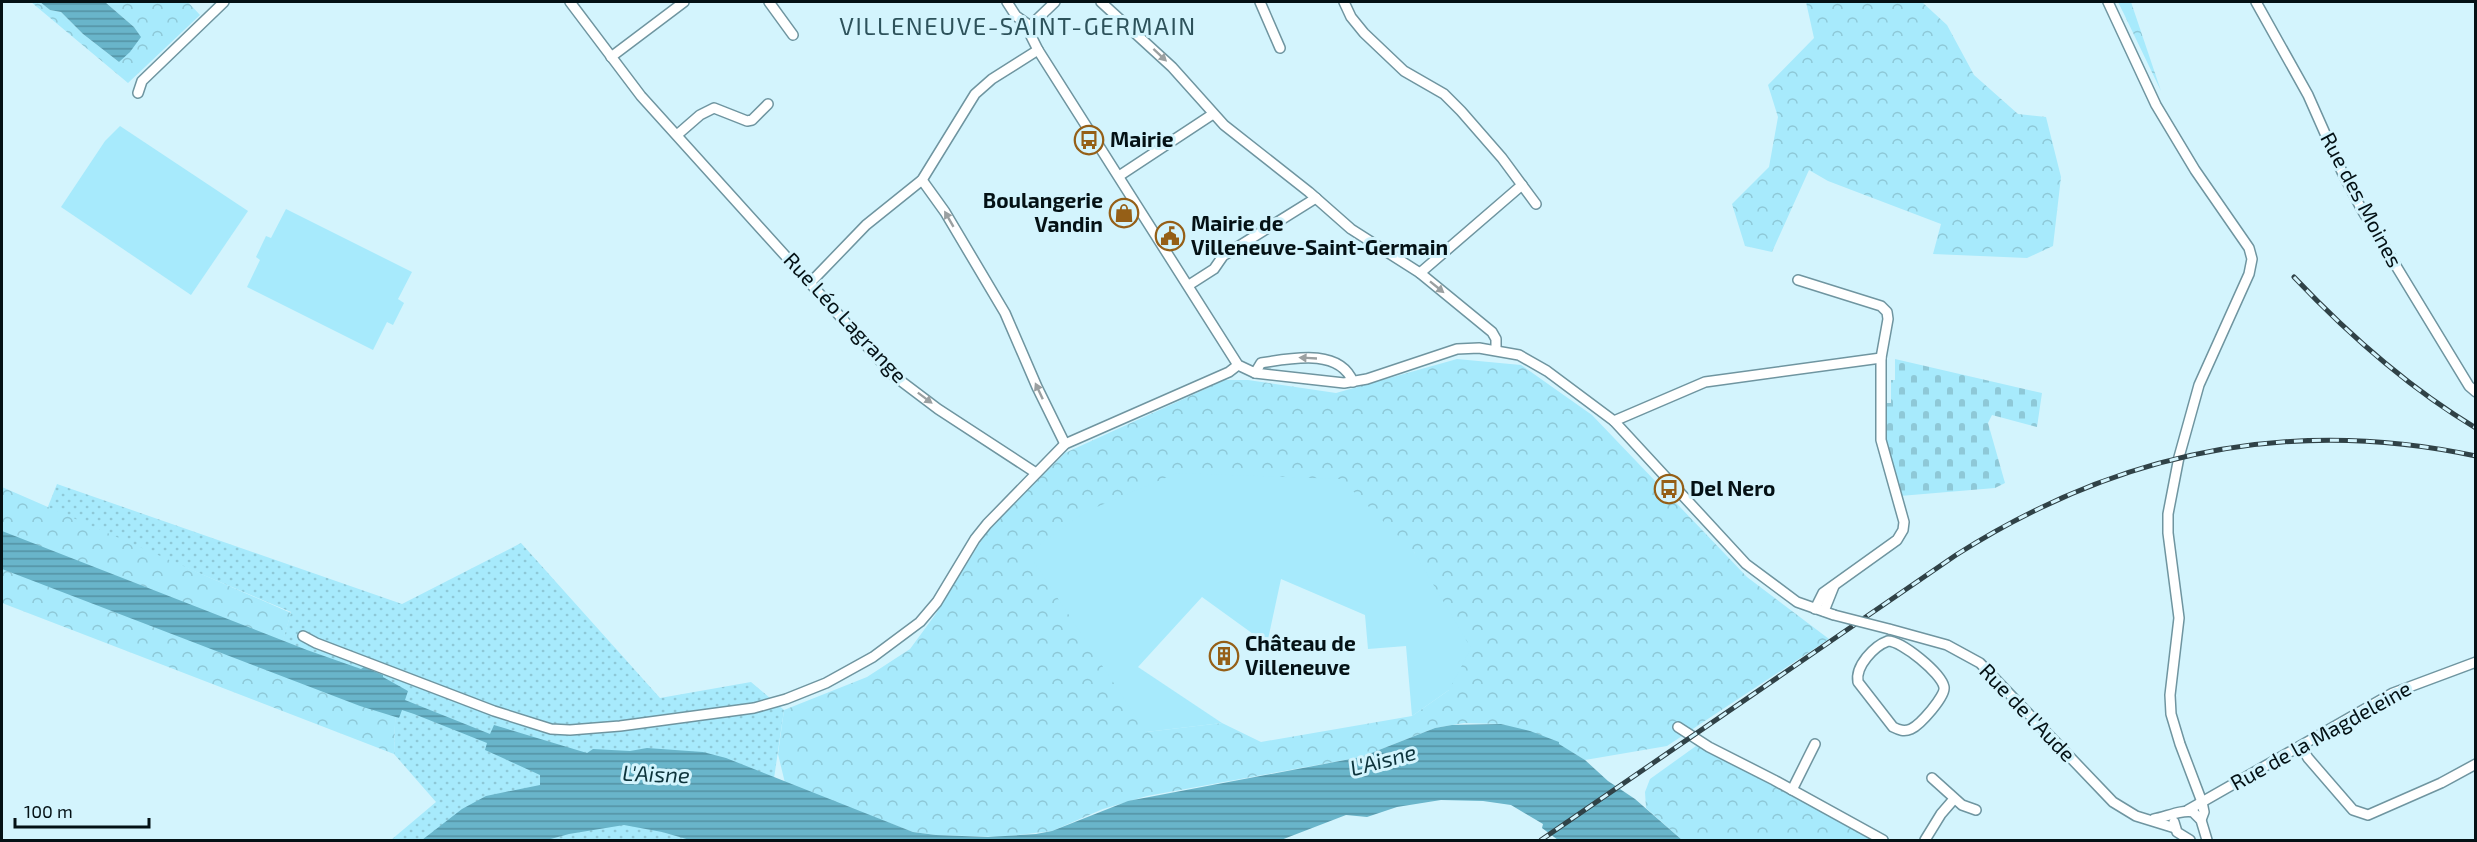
<svg xmlns="http://www.w3.org/2000/svg" width="2477" height="842" viewBox="0 0 2477 842" font-family="'Exo 2',sans-serif">
	<style>
		.grass { fill: url(#grass-dots) }
		.forest { fill: url(#forest-crowns); fill-rule: evenodd }
		.cemetery { fill: url(#cemetery-stones) }
		.green { fill: #a7eafc }
		.water { fill: url(#water-rules) }
		.lines { fill: none; stroke-linecap: round; stroke-linejoin: round }
		.minor-casing { stroke: #6f95a0; stroke-width: 12 }
		.minor { stroke: #fff; stroke-width: 9 }
		.rail-casing { stroke: #304247; stroke-width: 5 }
		.rail { stroke: #d3f4fd; stroke-width: 3; stroke-dasharray: 9; stroke-linecap: butt }
		.minor-bridge-casing { stroke: #6f95a0; stroke-width: 12; stroke-linecap: butt }
		.minor-bridge { stroke: #fff; stroke-width: 9 }
		.oneway { fill: #9ba0a1 }
		.labels { text-anchor: middle; stroke-width: 6; stroke-linejoin: round; paint-order: stroke }
		.poi-label { font-size: 21px; font-weight: bold; fill: #041115; stroke: #d3f4fd; text-anchor: start }
		.street-label { font-size: 21px; fill: #041115; stroke: #d3f4fd }
		.water-label { font-size: 22px; font-style: italic; fill: #0d333b; stroke: #d3f4fd }
		.quarter-label { font-size: 24px; letter-spacing: 1.5px; fill: #2d525b; stroke: #d3f4fd }
	</style>
	<defs>
		<pattern id="grass-dots" width="8" height="8" patternUnits="userSpaceOnUse" patternTransform="scale(1.5)"><rect width="8" height="8" fill="#a7eafc"/><path d="M2 2h.1M6 6h.1" fill="none" stroke="#8ec8d7" stroke-width="1.8" stroke-linecap="round"/></pattern>
		<pattern id="forest-crowns" width="20" height="18" patternUnits="userSpaceOnUse" patternTransform="scale(1.5)"><rect width="20" height="18" fill="#a7eafc"/><path d="M2 6a3 3 0 1 1 6 0M12 15a3 3 0 1 1 6 0" fill="none" stroke="#8ec8d7"/></pattern>
		<pattern id="cemetery-stones" width="16" height="16" patternUnits="userSpaceOnUse" patternTransform="scale(1.5)"><rect width="16" height="16" fill="#a7eafc"/><path d="M2 7V4a2 2 0 0 1 4 0v3zM10 15v-3a2 2 0 0 1 4 0v3z" fill="#8ec8d7"/></pattern>
		<pattern id="water-rules" width="6" height="5" patternUnits="userSpaceOnUse" patternTransform="scale(1.5)"><rect width="6" height="5" fill="#69b5ca"/><path d="M0 2.5h6" fill="none" stroke="#5492a3"/></pattern>
	</defs>
	<rect width="100%" height="100%" fill="#d3f4fd"/>
	<path class="grass" d="M57,484l345,120 119,-61 139,155 91,-16 33,28 -19,130h-374l45,-38 -42,-48 2,-60 -116,-44 11,-38 -244,-103z"/>
	<g class="forest">
		<path d="M31,2h9l10,8 11,2 22,22 36,28 21,-26 -6,-9 -29,-25h83l12,13 -72,68z"/>
		<path d="M1806,2h116l25,23 27,50 44,39 28,3 15,60 -8,69 -26,12 -94,-4 8,-30 -113,-43 -19,-11 -37,82 -27,-6 -13,-42 37,-37 9,-50 -10,-32 46,-47z"/>
		<path d="M2118,2h13l30,89 -38,-79z"/>
		<path d="M1457,359l64,6 71,50 155,162 82,62 -162,107 -82,14 -27,-16 -57,-20 -37,-1 -29,5 -74,29 -214,39 -44,13 -51,22 -52,6 -64,-2 -23,-3 -128,-49 -7,-29 6,-44 83,-33 43,-28 25,-34 51,-82 79,-80 160,-73h23l88,13zM1085,512l329,40 35,138 -37,26 -151,26 -39,-19 -76,9z"/>
		<path d="M2,487l289,126 -11,38 116,43 -2,60 -392,-151z"/>
		<path d="M1696,746l39,18 140,76h-193l-36,-32 -1,-16 5,-13z"/>
	</g>
	<path class="cemetery" d="M1895,359l147,34 -5,34 -45,-12 -4,8 17,60 -10,5 -95,8 -14,-39 -3,-54h8v-23h4z"/>
	<g class="green">
		<path d="M120,126l128,85 -57,84 -130,-88 44,-66z"/>
		<path d="M286,209l126,63 -14,27 6,4 -11,22 -6,-3 -14,28 -126,-63 13,-27 -4,-3 10,-21 5,2z"/>
		<path d="M1177,473l164,6 73,73 57,96 -22,42 -37,26 -6,-70 -38,3 -3,-34 -84,-36 -14,65 -65,-47 -64,70 84,56 -76,9 -118,-179 57,-41z"/>
	</g>
	<g class="water">
		<path d="M40,2h65l29,25 7,10 -11,15 -11,10 -36,-28 -22,-22 -11,-2z"/>
		<path d="M2,531l305,119 54,19 3,-2 19,8v2l25,14 -3,9 85,34 4,-9 93,28 6,-4 37,2 17,-3 56,4 23,6 187,74 23,3 52,2 48,-3 16,-3 76,-30 233,-44 74,-29 17,-3 49,-1 29,7 29,11v2l26,16 23,21 27,18 47,41h-124l-16,-12 1,-4 -32,-19 -28,-4 -42,-1 -44,7 -30,10 -21,-2 -65,25h-591l-28,-8 -38,-7 -55,9 -22,6h-125l40,-31 24,-13 54,-11v-10l-55,-25 2,-7 -73,-29 -12,-4 -3,8 -39,-12 -358,-137z"/>
	</g>
	<g class="lines">
		<g class="minor-casing">
			<g id="minor">
				<path d="M570,2l71,94 252,279 45,34 98,64"/>
				<path d="M769,2l24,33"/>
				<path d="M1007,2l9,14 14,10"/>
				<path d="M1101,2l71,65 52,58 85,67 42,37 69,44 72,59 4,7v11"/>
				<path d="M1260,2l20,46"/>
				<path d="M1344,2l7,15 13,16 40,38 40,23 17,17 41,47 34,46"/>
				<path d="M2108,2l48,103 39,65 54,78 3,11 -3,15 -50,111 -20,72 -11,57v19l11,85 -9,77 1,19 9,30 22,58 2,10 -3,8"/>
				<path d="M2256,2l52,93 35,79 19,36 107,176 7,6"/>
				<path d="M1030,26l1,10 7,14 200,315 17,8 89,10 23,-4 90,-30 22,-1 40,7 28,16 67,50 132,143 51,38 37,13"/>
				<path d="M1030,26l25,-24"/>
				<path d="M611,57l73,-55"/>
				<path d="M138,93l4,-12 82,-79"/>
				<path d="M677,135l23,-20 14,-7 33,13 5,-1 16,-16"/>
				<path d="M1119,176l94,-62"/>
				<path d="M922,180l23,32 60,101 32,74 28,57"/>
				<path d="M1420,273l102,-88"/>
				<path d="M1798,280l83,26 6,6 1,7 -7,39v82l23,82 -1,8 -6,10 -74,53 -8,16"/>
				<path d="M811,282l55,-57 56,-45 53,-86 17,-15 46,-29"/>
				<path d="M1189,285l25,-16 9,-13 93,-58"/>
				<path d="M1255,373l6,-10c28,-4 78,-16 92,19"/>
				<path d="M1614,421l91,-39 176,-24"/>
				<path d="M1824,611l10,-25"/>
				<path d="M1889,629l58,16 33,18 133,139 23,14 39,12"/>
				<path d="M303,636l13,7 178,68 57,18 19,1 50,-4 134,-18 32,-9 40,-16 47,-26 47,-35 17,-20 38,-63 12,-15 78,-80 164,-72 9,-7"/>
				<path d="M1888,641c14,0 53,32 56,46 2,9 -24,38 -33,42 -7,3 -12,1 -18,-2l-35,-45c-3,-16 16,-36 30,-41z"/>
				<path d="M1678,727l31,20 65,33 109,60"/>
				<path d="M2301,746l7,12 45,52 15,5 73,-32 35,-19"/>
				<path d="M1932,778l30,27 14,5"/>
				<path d="M1792,790l23,-46"/>
				<path d="M2188,810l205,-117 83,-31"/>
				<path d="M2154,819c12,-2 28,-10 39,-7l8,8 6,20"/>
				<path d="M2174,822l3,10 13,8"/>
				<path d="M1925,840l16,-26 13,-15"/>
			</g>
		</g>
		<use href="#minor" class="minor"/>
		<g class="rail-casing">
			<g id="rail">
				<path d="M2294,277c54,57 115,111 182,151"/>
				<path d="M1541,840l415,-285c160,-102 333,-139 520,-99"/>
			</g>
		</g>
		<use href="#rail" class="rail"/>
		<g class="minor-bridge-casing">
			<path id="minor-bridge" d="M1834,615l55,14"/>
		</g>
		<use href="#minor-bridge" class="minor-bridge"/>
	</g>
	<defs><path id="oneway-solid" d="M-6-.8H1V-3.2L6.5 0L1 3.2V.8H-6Z" transform="scale(1.5)"/></defs>
	<g class="oneway">
		<use href="#oneway-solid" transform="translate(1160 55) rotate(43)"/>
		<use href="#oneway-solid" transform="translate(949 219) rotate(-120)"/>
		<use href="#oneway-solid" transform="translate(1437 287) rotate(39)"/>
		<use href="#oneway-solid" transform="translate(1308 358) rotate(-177)"/>
		<use href="#oneway-solid" transform="translate(1039 391) rotate(-115)"/>
		<use href="#oneway-solid" transform="translate(925 398) rotate(37)"/>
	</g>
	<defs>
		<g id="bus-ring" transform="scale(1.5)"><circle r="9.5" fill="#d3f4fd" stroke="#955f17" stroke-width="1.5"/><path d="M-5-6H5V4H4V6H2V4H-2V6H-4V4H-5ZM-3.5-4V0h7V-4ZM-3.5 1.2v1.5H-2V1.2ZM2 1.2v1.5H3.5V1.2Z" fill="#955f17"/></g>
		<g id="shop-ring" transform="scale(1.5)"><circle r="9.5" fill="#d3f4fd" stroke="#955f17" stroke-width="1.5"/><path d="M-5-2.5h2.3a2.7 3.5 0 0 1 5.4 0H5L5.5 6h-11ZM-1.5-2.5h3a1.5 2.3 0 0 0-3 0Z" fill="#955f17"/></g>
		<g id="civic-ring" transform="scale(1.5)"><circle r="9.5" fill="#d3f4fd" stroke="#955f17" stroke-width="1.5"/><path d="M-.6-6.5H3V-4.5H.6V-3L4-1V1h2V6H-6V1h2V-1L-.6-3ZM-1.2 2.5V6h2.4V2.5Z" fill="#955f17"/></g>
		<g id="building-ring" transform="scale(1.5)"><circle r="9.5" fill="#d3f4fd" stroke="#955f17" stroke-width="1.5"/><path d="M-4-6H4V6H1V3H-1V6H-4ZM-2.5-4.3h1.7v1.8h-1.7ZM.8-4.3h1.7v1.8H.8ZM-2.5-1h1.7V.8h-1.7ZM.8-1h1.7V.8H.8Z" fill="#955f17"/></g>
	</defs>
	<g fill-rule="evenodd">
		<use href="#bus-ring" x="1089" y="140"/>
		<use href="#shop-ring" x="1124" y="213"/>
		<use href="#civic-ring" x="1170" y="236"/>
		<use href="#bus-ring" x="1669" y="489"/>
		<use href="#building-ring" x="1224" y="656"/>
	</g>
	<g class="labels">
		<g class="poi-label">
			<text x="1110" y="147">Mairie</text>
			<text x="1103" y="208" text-anchor="end">Boulangerie<tspan x="1103" dy="24">Vandin</tspan></text>
			<text x="1191" y="231">Mairie de<tspan x="1191" dy="24">Villeneuve-Saint-Germain</tspan></text>
			<text x="1690" y="496">Del Nero</text>
			<text x="1245" y="651">Château de<tspan x="1245" dy="24">Villeneuve</tspan></text>
		</g>
		<g class="street-label">
			<text transform="translate(2361 200) rotate(62)" y="7">Rue des Moines</text>
			<text transform="translate(845 318) rotate(47)" y="7">Rue Léo Lagrange</text>
			<text transform="translate(2027 713) rotate(46)" y="7">Rue de l'Aude</text>
			<text transform="translate(2321 736) rotate(-29)" y="7">Rue de la Magdeleine</text>
		</g>
		<g class="water-label">
			<text transform="translate(1383 760) rotate(-15)" y="8">L'Aisne</text>
			<text transform="translate(656 774) rotate(2)" y="8">L'Aisne</text>
		</g>
		<g class="quarter-label">
			<text x="1018" y="35">VILLENEUVE-SAINT-GERMAIN</text>
		</g>
	</g>
	<rect width="2477" height="842" fill="none" stroke="#041115" stroke-width="6"/>
	<path d="M15 818v9h134v-9" fill="none" stroke="#041115" stroke-width="3"/>
	<text x="24" y="818" font-size="18" fill="#041115" stroke="#d3f4fd" stroke-width="4.5" paint-order="stroke">100 m</text>
</svg>
